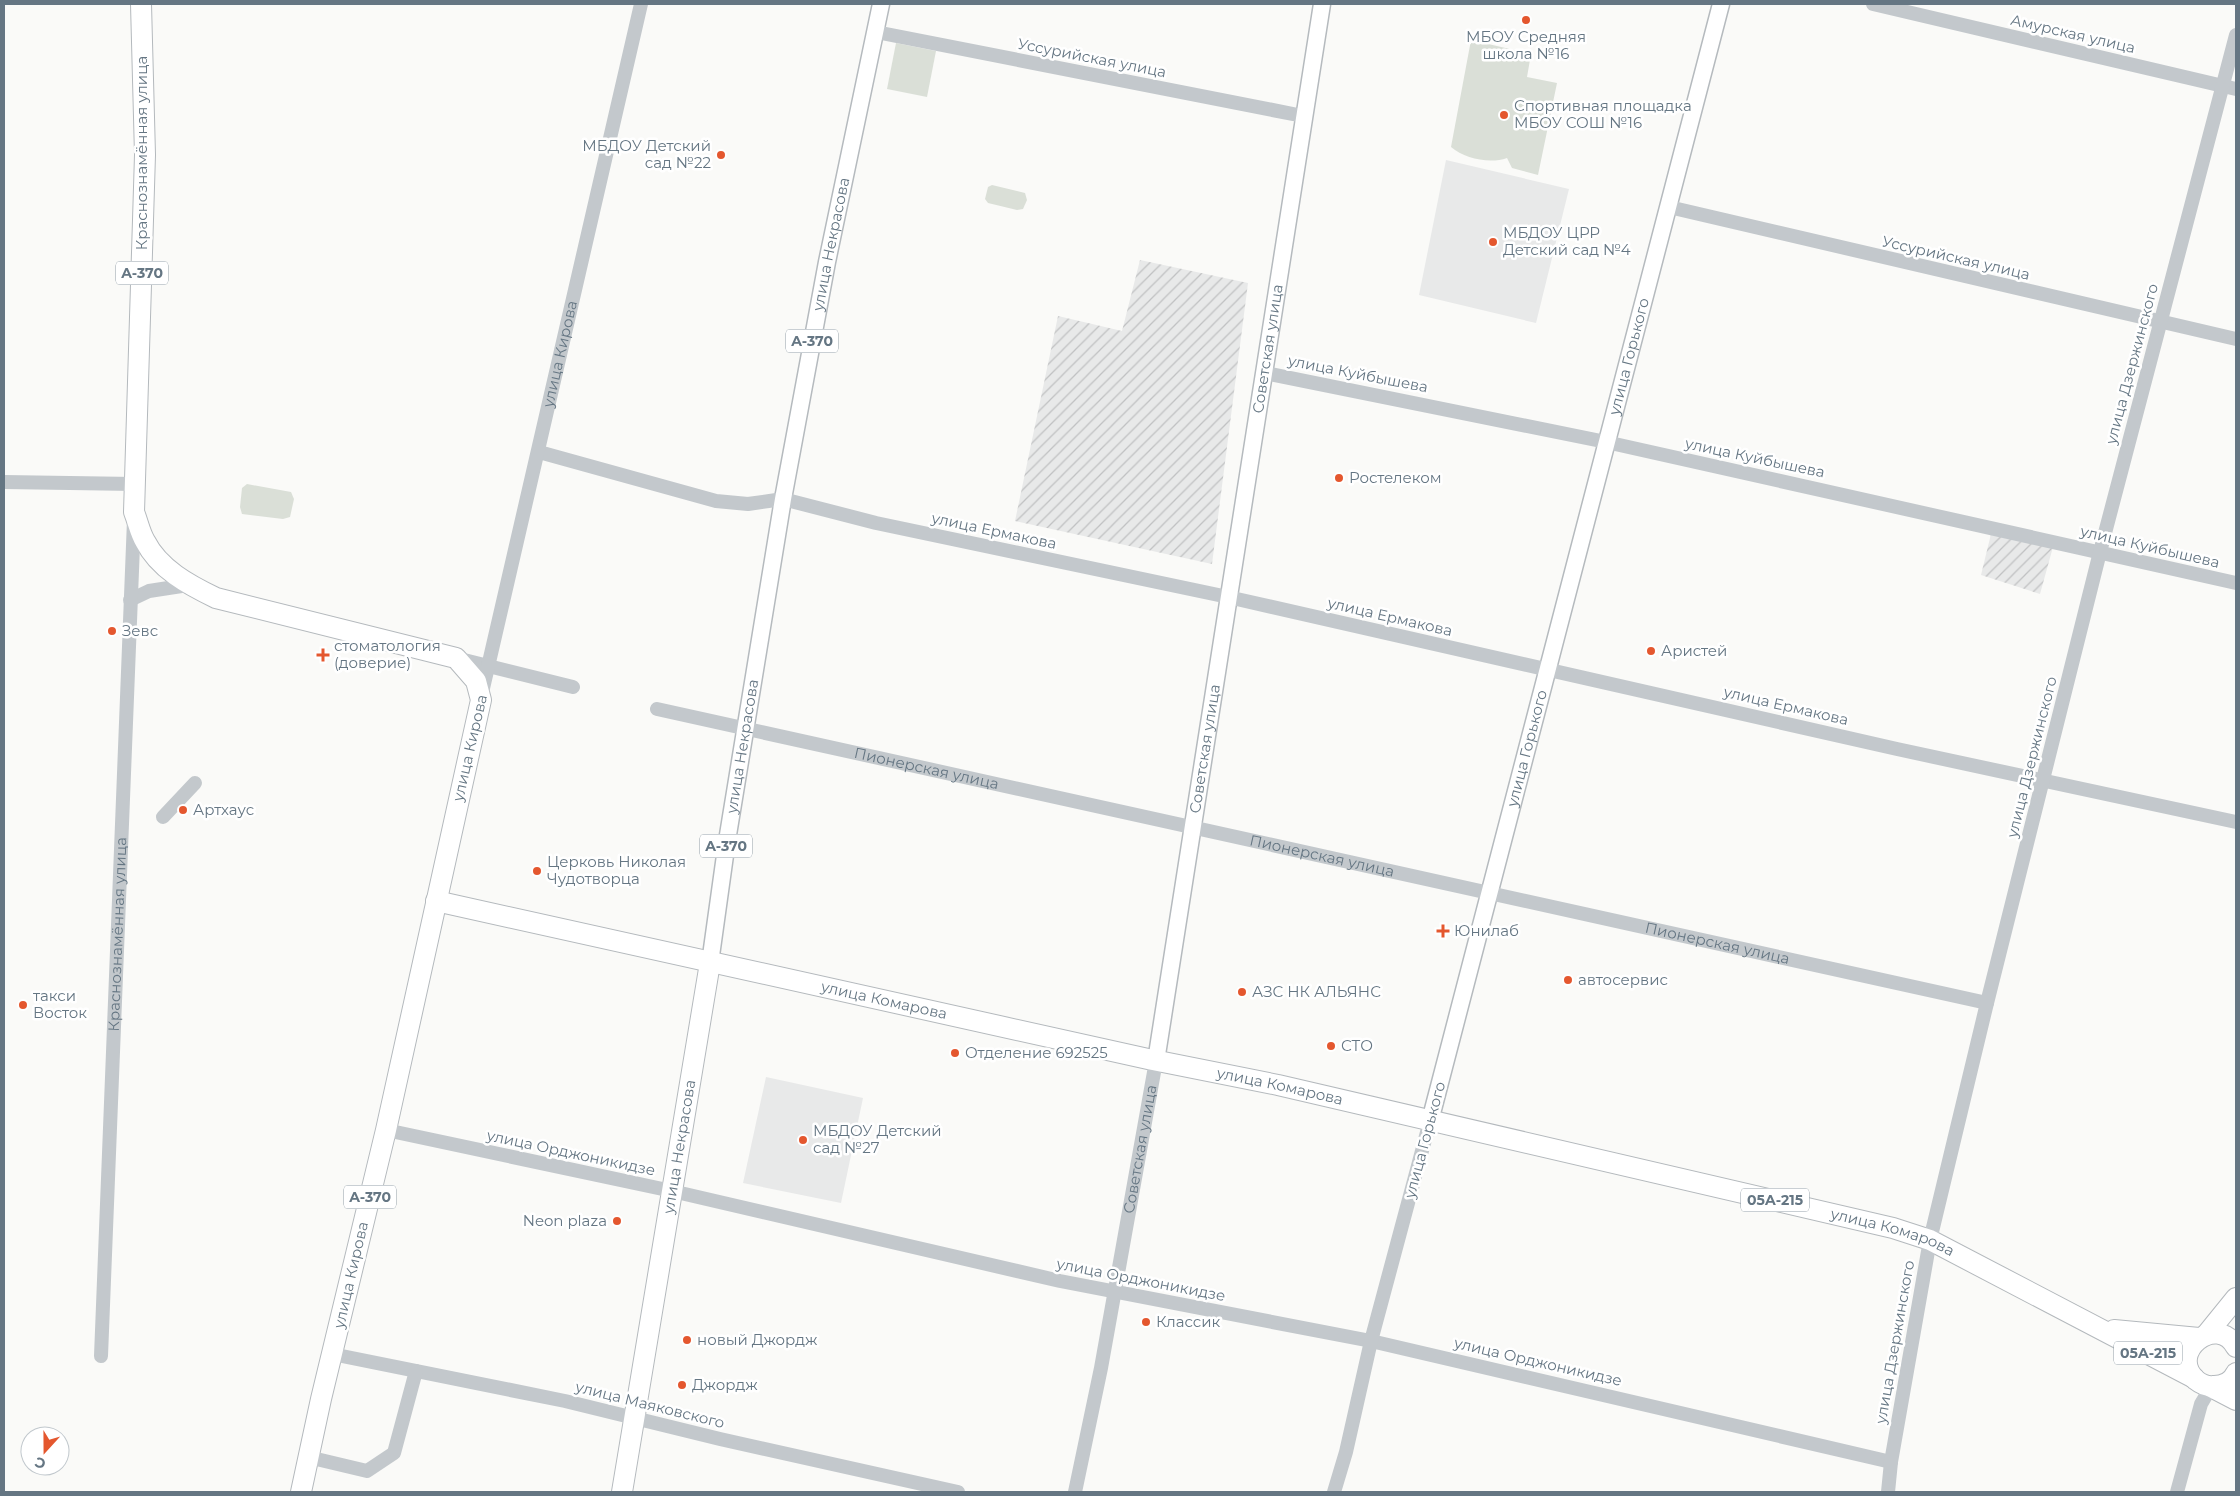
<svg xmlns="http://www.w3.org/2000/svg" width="2240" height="1496" viewBox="0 0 2240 1496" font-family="Montserrat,sans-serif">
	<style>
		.built { fill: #e8e9e9 }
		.industrial { fill: url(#industrial-furrows) }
		.park { fill: #dadfd7 }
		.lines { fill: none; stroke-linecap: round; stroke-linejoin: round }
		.major-casing { stroke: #b5babe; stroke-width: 19 }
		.highway-casing { stroke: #b4b9bd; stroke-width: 22 }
		.minor { stroke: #c3c8cc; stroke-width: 14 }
		.major { stroke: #fff; stroke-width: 16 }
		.highway { stroke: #fff; stroke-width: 20 }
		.poi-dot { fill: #e4572e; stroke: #fff; stroke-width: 2 }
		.labels { text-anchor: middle; stroke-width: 5; stroke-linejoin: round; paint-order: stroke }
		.shield { fill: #fff; stroke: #939fa8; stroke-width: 1 }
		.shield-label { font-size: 14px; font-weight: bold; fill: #657683 }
		.street-label { font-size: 15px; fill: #657683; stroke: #fff }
		.poi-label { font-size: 15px; fill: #657683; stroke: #fff; text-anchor: start }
	</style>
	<defs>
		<pattern id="industrial-furrows" width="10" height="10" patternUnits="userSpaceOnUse" patternTransform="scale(1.25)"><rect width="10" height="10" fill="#e8e9e9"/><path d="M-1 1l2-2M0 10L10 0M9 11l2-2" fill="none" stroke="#c0c1c2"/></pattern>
	</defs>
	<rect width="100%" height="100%" fill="#fafaf8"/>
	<g class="built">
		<path d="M1446,160l123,29 -33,134 -117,-28z"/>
		<path d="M766,1077l97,21 -22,105 -98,-20z"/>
	</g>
	<g class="industrial">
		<path d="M1140,260l108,23 -36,281 -197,-43 43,-205 64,15z"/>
		<path d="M1991,534l62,13 -13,47 -59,-19z"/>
	</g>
	<g class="park">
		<path d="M1471,40l60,14 -4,23 30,6 -19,92 -26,-7 -5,-10c-17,6 -42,1 -56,-11z"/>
		<path d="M896,43l40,8 -9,46 -40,-8z"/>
		<path d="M992,185l33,8 2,7 -4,9 -6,1 -29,-7 -3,-4 3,-12z"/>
		<path d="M247,484l44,8 3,7 -4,18 -7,2 -41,-5 -2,-7 2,-19z"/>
	</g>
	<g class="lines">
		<g class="major-casing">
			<g id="major">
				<path id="s5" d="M710,963l17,-122 56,-342 44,-237 54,-258"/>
				<path id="s6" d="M1156,1061l166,-1057"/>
				<path id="s7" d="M1430,1121l291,-1117"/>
			</g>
		</g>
		<g class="highway-casing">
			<g id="highway">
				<path d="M141,4l4,151 -11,357c4,10 6,21 11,29 14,28 44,44 71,57l240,60 20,23 5,19 -95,430 -65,269 -20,93"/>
				<path id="s8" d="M436,901l712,158 130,26 615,143 37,12 264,138"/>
				<path d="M2114,1330l85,8"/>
				<path d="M2206,1335l30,-37"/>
				<path d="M2236,1347c-19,-35 -70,6 -40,33 5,4 11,7 18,6 9,0 18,-4 22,-13"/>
				<path d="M2211,1387l25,13"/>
				<path id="s9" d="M622,1492l88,-529"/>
			</g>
		</g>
		<g class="minor">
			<path d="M1873,4l363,85"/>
			<path d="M876,32l427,84"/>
			<path d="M1669,207l567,132"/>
			<path d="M1265,373l341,69 630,141"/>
			<path d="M539,452l177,49 32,3 35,-5 93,24 352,74 669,152 339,73"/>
			<path d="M4,482l131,2"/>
			<path d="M130,600l19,-9 39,-6"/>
			<path d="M456,658l117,29"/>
			<path id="s1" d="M481,697l160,-693"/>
			<path id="s2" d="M657,709l1330,294"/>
			<path d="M163,817l32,-34"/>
			<path d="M386,1130l286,61 388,90 311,60 520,121"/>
			<path d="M332,1354l233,47 155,38 238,53"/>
			<path id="s3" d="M101,1356l33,-836"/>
			<path d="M308,1457l59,14 27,-18 22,-82"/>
			<path id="s4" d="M1075,1492l26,-124 55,-307"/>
			<path d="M1334,1492l12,-40 25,-111 59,-220"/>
			<path d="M1888,1492l3,-30 39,-222 57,-237 113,-451 136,-517"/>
			<path d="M2177,1492l24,-88 10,-17"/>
		</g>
		<use href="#major" class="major"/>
		<use href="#highway" class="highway"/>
	</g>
	<g class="poi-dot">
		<circle cx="1526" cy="20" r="5"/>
		<circle cx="1504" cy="115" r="5"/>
		<circle cx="721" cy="155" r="5"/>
		<circle cx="1493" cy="242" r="5"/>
		<circle cx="1339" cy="478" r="5"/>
		<circle cx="112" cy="631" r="5"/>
		<circle cx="1651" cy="651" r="5"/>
		<path d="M320.5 647.5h5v5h5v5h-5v5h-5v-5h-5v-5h5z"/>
		<circle cx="183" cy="810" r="5"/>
		<circle cx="537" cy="871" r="5"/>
		<path d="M1440.5 923.5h5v5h5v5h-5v5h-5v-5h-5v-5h5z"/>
		<circle cx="1568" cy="980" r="5"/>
		<circle cx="1242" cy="992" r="5"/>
		<circle cx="23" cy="1005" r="5"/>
		<circle cx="1331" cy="1046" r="5"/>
		<circle cx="955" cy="1053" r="5"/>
		<circle cx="803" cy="1140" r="5"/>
		<circle cx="617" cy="1221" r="5"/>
		<circle cx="1146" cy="1322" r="5"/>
		<circle cx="687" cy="1340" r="5"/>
		<circle cx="682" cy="1385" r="5"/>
	</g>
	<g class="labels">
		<g class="shield">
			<rect x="116" y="261.5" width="52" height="23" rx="4"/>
			<rect x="786" y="329.5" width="52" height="23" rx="4"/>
			<rect x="700" y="834.5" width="52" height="23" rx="4"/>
			<rect x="344" y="1185.5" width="52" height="23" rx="4"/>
			<rect x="1741" y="1188.5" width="68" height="23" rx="4"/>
			<rect x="2114" y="1341.5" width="68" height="23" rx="4"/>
		</g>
		<g class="shield-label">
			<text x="142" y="278">А-370</text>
			<text x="812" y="346">А-370</text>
			<text x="726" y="851">А-370</text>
			<text x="370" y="1202">А-370</text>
			<text x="1775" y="1205">05А-215</text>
			<text x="2148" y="1358">05А-215</text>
		</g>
		<g class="street-label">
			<text transform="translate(2073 34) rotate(13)" y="5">Амурская улица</text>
			<text transform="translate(1092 58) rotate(11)" y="5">Уссурийская улица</text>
			<text transform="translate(142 153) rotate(-90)" y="5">Краснознамённая улица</text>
			<text dy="5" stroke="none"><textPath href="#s5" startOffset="729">улица Некрасова</textPath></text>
			<text transform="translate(1956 258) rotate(13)" y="5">Уссурийская улица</text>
			<text dy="5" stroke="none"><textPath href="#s6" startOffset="721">Советская улица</textPath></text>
			<text dy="5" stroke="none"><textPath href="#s1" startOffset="352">улица Кирова</textPath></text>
			<text dy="5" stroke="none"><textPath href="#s7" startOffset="790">улица Горького</textPath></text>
			<text transform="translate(2132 364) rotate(-75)" y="5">улица Дзержинского</text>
			<text transform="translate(1358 374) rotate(11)" y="5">улица Куйбышева</text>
			<text transform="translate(1755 458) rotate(12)" y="5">улица Куйбышева</text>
			<text transform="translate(994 531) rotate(12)" y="5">улица Ермакова</text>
			<text transform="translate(2150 547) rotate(13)" y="5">улица Куйбышева</text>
			<text transform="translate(1390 617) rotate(13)" y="5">улица Ермакова</text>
			<text transform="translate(1786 706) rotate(13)" y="5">улица Ермакова</text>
			<text dy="5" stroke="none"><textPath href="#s5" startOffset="219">улица Некрасова</textPath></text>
			<text transform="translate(470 748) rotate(-77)" y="5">улица Кирова</text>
			<text dy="5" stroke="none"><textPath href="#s7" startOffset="385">улица Горького</textPath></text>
			<text dy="5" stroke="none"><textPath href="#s6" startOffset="316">Советская улица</textPath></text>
			<text transform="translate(2032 757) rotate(-76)" y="5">улица Дзержинского</text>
			<text dy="5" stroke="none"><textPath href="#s2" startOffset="276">Пионерская улица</textPath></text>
			<text dy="5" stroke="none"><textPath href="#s2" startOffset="681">Пионерская улица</textPath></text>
			<text dy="5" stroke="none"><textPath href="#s3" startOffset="422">Краснознамённая улица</textPath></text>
			<text dy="5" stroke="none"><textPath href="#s2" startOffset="1086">Пионерская улица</textPath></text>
			<text dy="5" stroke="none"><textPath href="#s8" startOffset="459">улица Комарова</textPath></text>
			<text dy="5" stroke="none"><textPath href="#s8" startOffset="864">улица Комарова</textPath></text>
			<text transform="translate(1425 1140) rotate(-75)" y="5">улица Горького</text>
			<text dy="5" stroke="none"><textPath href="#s9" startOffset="350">улица Некрасова</textPath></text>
			<text dy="5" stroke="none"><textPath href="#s4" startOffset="349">Советская улица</textPath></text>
			<text transform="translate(571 1153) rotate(12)" y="5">улица Орджоникидзе</text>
			<text dy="5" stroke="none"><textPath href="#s8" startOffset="1494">улица Комарова</textPath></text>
			<text transform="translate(351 1275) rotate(-77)" y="5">улица Кирова</text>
			<text transform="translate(1141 1280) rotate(11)" y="5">улица Орджоникидзе</text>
			<text transform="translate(1895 1342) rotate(-80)" y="5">улица Дзержинского</text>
			<text transform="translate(1538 1362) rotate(13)" y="5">улица Орджоникидзе</text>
			<text transform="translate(650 1405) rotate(14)" y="5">улица Маяковского</text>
		</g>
		<g class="poi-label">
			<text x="1526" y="42" text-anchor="middle">МБОУ Средняя<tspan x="1526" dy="17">школа №16</tspan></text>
			<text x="1514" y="111">Спортивная площадка<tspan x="1514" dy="17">МБОУ СОШ №16</tspan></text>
			<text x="711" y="151" text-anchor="end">МБДОУ Детский<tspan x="711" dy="17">сад №22</tspan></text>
			<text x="1503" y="238">МБДОУ ЦРР<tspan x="1503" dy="17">Детский сад №4</tspan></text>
			<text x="1349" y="483">Ростелеком</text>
			<text x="122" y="636">Зевс</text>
			<text x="334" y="651">стоматология<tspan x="334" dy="17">(доверие)</tspan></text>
			<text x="1661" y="656">Аристей</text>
			<text x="193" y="815">Артхаус</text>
			<text x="547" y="867">Церковь Николая<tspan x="547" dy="17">Чудотворца</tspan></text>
			<text x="1454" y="936">Юнилаб</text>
			<text x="1578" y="985">автосервис</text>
			<text x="1252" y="997">АЗС НК АЛЬЯНС</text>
			<text x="33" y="1001">такси<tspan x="33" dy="17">Восток</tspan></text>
			<text x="1341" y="1051">СТО</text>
			<text x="965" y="1058">Отделение 692525</text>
			<text x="813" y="1136">МБДОУ Детский<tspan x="813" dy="17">сад №27</tspan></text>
			<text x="607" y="1226" text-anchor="end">Neon plaza</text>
			<text x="1156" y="1327">Классик</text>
			<text x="697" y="1345">новый Джордж</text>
			<text x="692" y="1390">Джордж</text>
		</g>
	</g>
	<rect width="2240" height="1496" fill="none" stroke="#657683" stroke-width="10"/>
	<g transform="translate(45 1451) rotate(201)"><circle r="24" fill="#ffffff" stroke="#c1c8cd"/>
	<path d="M0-4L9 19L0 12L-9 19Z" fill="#e4572e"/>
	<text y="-8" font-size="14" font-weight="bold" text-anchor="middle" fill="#657683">С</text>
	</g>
</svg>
